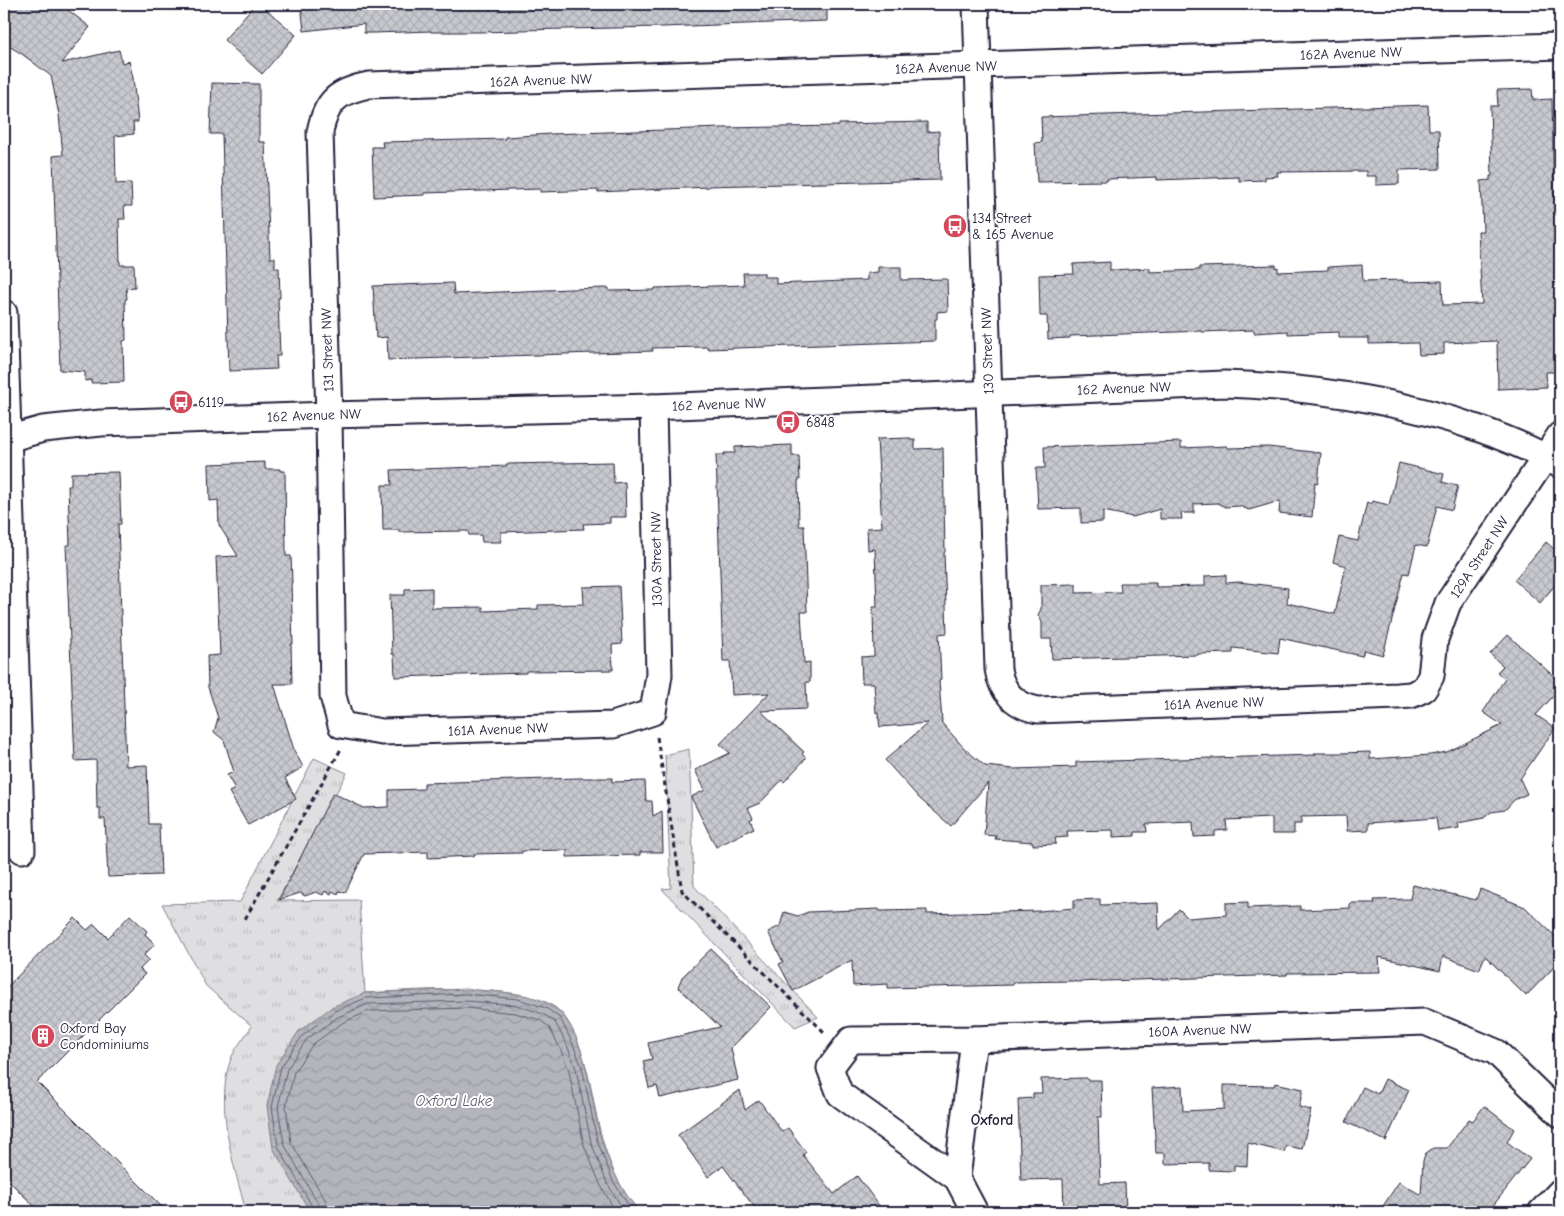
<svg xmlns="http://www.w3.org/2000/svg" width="1564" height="1216" viewBox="0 0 1564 1216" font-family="'Comic Neue',sans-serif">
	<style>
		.park { fill: url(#park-tufts); stroke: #80808e }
		.water { fill: url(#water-waves); stroke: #7a7a88 }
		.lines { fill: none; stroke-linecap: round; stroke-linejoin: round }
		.shore { stroke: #5c5c6f; stroke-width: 1 }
		.building { fill: url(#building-cross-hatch); stroke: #22223b }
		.minor-casing { stroke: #22223b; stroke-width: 29 }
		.path { stroke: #22223b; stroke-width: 3; stroke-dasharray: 5 4; stroke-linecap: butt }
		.minor { stroke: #fff; stroke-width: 25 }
		.labels { text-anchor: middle; stroke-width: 4; stroke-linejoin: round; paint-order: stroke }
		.street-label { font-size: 14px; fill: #22223b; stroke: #fff }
		.poi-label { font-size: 14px; fill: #22223b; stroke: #fff; text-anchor: start }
		.water-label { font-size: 15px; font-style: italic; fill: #5c5c6f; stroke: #fff }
		.neighbourhood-label { font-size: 15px; font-weight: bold; fill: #22223b; stroke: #fff }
	</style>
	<defs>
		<pattern id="park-tufts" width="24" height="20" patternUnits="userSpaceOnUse" patternTransform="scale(1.25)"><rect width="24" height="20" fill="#dfdfe2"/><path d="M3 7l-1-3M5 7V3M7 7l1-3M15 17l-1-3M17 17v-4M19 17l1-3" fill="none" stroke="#bfbfc3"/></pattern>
		<pattern id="water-waves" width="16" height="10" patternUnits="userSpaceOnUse" patternTransform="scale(1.25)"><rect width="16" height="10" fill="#b4b4bc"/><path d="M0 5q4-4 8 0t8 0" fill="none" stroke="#9a9aa2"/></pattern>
		<pattern id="building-cross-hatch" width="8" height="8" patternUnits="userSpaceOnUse" patternTransform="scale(1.25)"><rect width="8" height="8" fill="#c8c8cf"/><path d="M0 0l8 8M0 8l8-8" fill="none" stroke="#acacb3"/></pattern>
	</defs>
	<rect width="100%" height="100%" fill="#fff"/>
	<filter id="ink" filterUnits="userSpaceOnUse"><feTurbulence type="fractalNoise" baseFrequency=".02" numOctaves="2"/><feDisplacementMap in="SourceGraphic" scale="10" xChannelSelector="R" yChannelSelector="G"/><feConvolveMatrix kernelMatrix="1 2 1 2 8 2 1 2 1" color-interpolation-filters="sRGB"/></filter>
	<g filter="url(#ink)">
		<g class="park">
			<path d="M689,749l5,137 124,131 -23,10 -133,-138 9,-1 -6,-133z"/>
			<path d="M314,758l33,15 -70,128 82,-1 6,93c43,-2 172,-14 199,23 19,26 26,66 32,97 7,34 19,73 44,99h-394c-12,-47 -33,-109 -14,-156 5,-10 13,-20 20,-30l-46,-40 -44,-82 78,-2z"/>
		</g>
		<path class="water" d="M466,989c27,3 58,2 82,14 39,20 42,98 53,135 8,26 21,55 39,74h-330l-37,-64 -6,-42 9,-41 23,-34 33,-24 33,-14z"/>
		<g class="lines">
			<g class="shore">
				<path d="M314,1212l-1,-4 -35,-62 -6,-39 9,-40 22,-32 32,-24 31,-13 100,-4 52,5 28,9 14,10 12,24 10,25 15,73 16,41 20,31"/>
				<path d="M320,1212l-1,-7 -35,-61 -6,-37 9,-38 20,-30 31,-22 30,-13 97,-3 52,4 26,9 12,8 12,23 9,24 15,73 16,41 18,29"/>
				<path d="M328,1212l-2,-11 -35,-59 -5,-35 8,-35 19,-28 29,-21 27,-12 97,-3 49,5 25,7 9,7 11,21 9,23 15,74 17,41 15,26"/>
			</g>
		</g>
		<g class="building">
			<path d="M4,4h56l30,23 -28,36 57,-13 3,13 7,-2 4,17 5,44h-5l1,12 -19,2 1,48 15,-1 1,23h-8l1,13h-6l1,46h14l1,22 -9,1 1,11h-2l1,41 -3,1 1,41 -33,1v-3l-6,1v-9l-25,-2 -7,-214 10,-1 -4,-40 -8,-39 -29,-22 -18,-11z"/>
			<path d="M255,4h5l36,31 -34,39 -38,-34z"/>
			<path d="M301,4h526v17l-165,6 -143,3v1l-40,1h-48v-1l-57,2h-10v-9l-60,7z"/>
			<path d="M212,83l47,1v58h6l5,116h5v10h4l1,30h-2l2,58h-4l1,13 -48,2 -7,-237h-12z"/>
			<path d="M1532,89l1,11 19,-1 4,187 4,86h-14l1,15 -49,2 -1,-48 -53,2v11l-25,1 -1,-12 -49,1v-6h-30v-6l-51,2v-3l-34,2v-3l-52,2v-1l-132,5v2l-22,1 -1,-23h-7l-1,-41 35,-1 -1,-10 37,-2v8l40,-2v4l49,-2v-3l77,-2v3l2,-1v5l50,-2v-3l34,-2 1,16 40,-1v2l39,-1 1,24 39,-1 -4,-73h5l-2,-50 9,-1v-4h2l-2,-70h8l-1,-16z"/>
			<path d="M1428,105l1,25h10l1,39 -41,1v14l-23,1v-9h-10v-5l-89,1 1,4 -13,1v3l-26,1v-4l-82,3v-3l-50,2v2l-70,1 -2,-39 7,-1 -1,-25z"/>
			<path d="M927,122v10l12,-1 1,49 -231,6v1l-111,5v-2l-58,2v-3l-115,4v2l-51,2 -2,-50h11l-1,-5 123,-3v-2l45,-3 172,-6 117,-2v-2z"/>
			<path d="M878,267h23v13l46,-1 1,32 -11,1v7h-2v22l-227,8v-2l-56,1 1,3 -265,9 -1,-23 -11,1 -3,-52 80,-3 1,11 116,-5 39,-1v3l46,-1v-2l89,-3 -1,-12h21v4h12v7l91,-4v-7l11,-1z"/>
			<path d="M910,438v2h5v9l28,-1 2,104 -1,1 3,80 -8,1 2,46 -2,1 3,41h-1l23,26 21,18 28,3 63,-2v-5l239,-7v-2h25l30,-1v7l60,-4 17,-3 55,-27 -19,-13 22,-33 -8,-7 6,-6 -13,-12 18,-19 52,47v7l-24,26 19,13 -35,51 7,15 -13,6 -9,10 -14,2 -7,6 -26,5 1,5 -21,3 -2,-13 -68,5v7l-21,1 -1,-15 -45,1v7h-7v10h-22v-16l-46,2 1,10 -12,1v5l-21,1 -1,-15 -47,2 1,8h-12v4l-22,1v-7l-46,1 1,6 -13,1 1,6 -23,1v-3l-38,-3 1,-3 -12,-1 4,-52 -37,43 -32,-28 -34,-38 43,-37 -48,4 -2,-14h-2l-2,-30h-12l-1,-26 13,-1 -1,-49h4l-2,-58 -7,1 -1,-22 15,-1 -5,-88z"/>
			<path d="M1181,442v6l46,-2v2l41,-1 53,6 -3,30 -3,-1 -3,35 -33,-4 1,-12 -31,9 -10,-4 -14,1 -7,-4 -24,1v9h-13l1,6h-22v-10l-27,8 -30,-6v11l-22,1v-15l-43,1 -2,-41h9l-1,-21z"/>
			<path d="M792,445v11h7l1,24h-2l1,46h5l3,86h-6l3,51 6,-1v20h-4l1,27 -46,2 43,41 -2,2 4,4 -22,24 -2,-2 -22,23 -12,5 5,10 -3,2 4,8 -38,19 -25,-50 14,-7 -10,-20 35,-17 -10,-9 49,-51 -37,2 -2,-34h-7l-7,-206h8v-2h11v-6z"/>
			<path d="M265,462v7h15v2h5l1,85h5l1,27h-1l2,61h-2l1,40h-18l20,66 9,17 -18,11 11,21 -48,26 -19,-33 6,-3 -8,-14 7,-3 -10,-32 -10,-8 4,-14 -10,-31 -1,-31 13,-1 -4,-98 22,-1 -19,-31 -1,-25 -8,1 -1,-37z"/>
			<path d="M613,462l1,21 11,-1 1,35h-16v6l-27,1 1,5 -83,3v10h-19l-1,-7h-12l-1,-4 -69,1v-2h-16l-1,-45h10l-1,-15 115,-4v-2z"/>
			<path d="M1399,463l45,11 -2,8 16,4 -6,24 -15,-4 -10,41 -11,-2 -7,29 -5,-1 -21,82 -19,-5 -2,6 -82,-18 -2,15 -45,-5v5l-35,1v1l-146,4 -1,-20h-9v-17l-4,-7 3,-6v-24l35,-1v9l45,-1 -1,-9h36v4l49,-1v-10l21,-1v8l13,-1 49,6 -1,15 48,11 11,-48 -13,-4 6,-25 19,4 9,-39 4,2 1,-3 17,4z"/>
			<path d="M119,472l2,52h-3l8,242 21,-1 2,59h10l2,51 -53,2 -3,-58h-5v-11h-3l-1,-48 -21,1 -9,-216h4l-2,-59h3v-13z"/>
			<path d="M1546,542l14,12v25l-20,24 -26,-23z"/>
			<path d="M619,586l3,58 -10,1 1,25 -87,1v2l-131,4 -1,-23h-2l-2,-59h15v-6l27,-1v20l51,-1v4l55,-2v-4l46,-1 -1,-17z"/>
			<path d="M578,778h34v4l33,-1 1,20h6l1,15 9,-5 1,41h-23v3l-73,2v-7l-45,1v2l-48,1v2l-46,2v-6l-64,2 -19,39 -6,-2 -1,3 -6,-3 -1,3 -6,-3 -2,4 -7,-3 -11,4 -5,-3 -21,7 54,-107 31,15 25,-1v-17l35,-1v-6z"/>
			<path d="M1413,885l63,15 4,-11 45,18 35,34v20l-34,35 -41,-40 -6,14 -36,-14 -3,15 -61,-14 1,15 -93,1v2l-212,7v-1l-62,1v3l-125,3v-4l-35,2 -1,-26 -59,31 -14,-27 4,-2 -15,-30 12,-6 4,-14 14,4 10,-4 71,-3 1,2 47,-1v4l112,-3 35,-3v-8l26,-1v6l58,-2 1,27 20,-21 9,9 38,-3v-12l22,-1v6l52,-2v4l50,-2v-5h25l-1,-3 36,-1z"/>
			<path d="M130,915l17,16 -2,3 10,10 -11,11 5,5 -9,9 5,5 -108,108 130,130h-127l-36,-36v-186l71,-72 12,12 7,-6 14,14z"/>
			<path d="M711,949l60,58 -40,41 7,32 -78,18 -3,-12 -8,2 -6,-27 9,-2 -4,-16 72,-16 -42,-40 4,-10z"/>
			<path d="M1087,1078v2h14l1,37h-4l2,67 25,-1 1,29h-62l-1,-33 -42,1 -3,-81 15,-1v-5h9l-1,-14z"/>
			<path d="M1385,1079l24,11 -23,51 -40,-19 17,-35 15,7z"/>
			<path d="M1275,1083l28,6 -4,18 12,3 -9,39 -16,-3 -2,6 -36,-9 -1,23 -13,-1v6l-25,-1v-7l-44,1v-11h-9l-4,-65 30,-2 1,25 41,-2v-24l50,1z"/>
			<path d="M740,1090l5,20 14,-10 23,32 6,-4 18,24 -3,3 31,39 23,-18 27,36h-126l-35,-46 -15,11 -30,-42z"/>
			<path d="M1484,1106l30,23 -7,13 23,17 -42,53h-109l20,-30 22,13 2,-34 2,-7 8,-6h14l22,-29 4,2z"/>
		</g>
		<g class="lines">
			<g class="minor-casing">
				<g id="minor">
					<path d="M976,4l22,665c3,22 17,37 40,41l359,-14 14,-1 13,-6 7,-13 4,-37 13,-36 112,-168"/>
					<path d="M4,313l18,537"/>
					<path d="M653,407l6,268 -6,37 -40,13 -231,7 -41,-7 -8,-29 -4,-281 -9,-283c6,-31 18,-41 49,-47l1191,-39"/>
					<path d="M4,440l39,-11 58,-6 228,-8 324,-8 572,-23c88,3 173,16 255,45 27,10 55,21 80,36"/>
					<path d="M957,1178l17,-139"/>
					<path d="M975,1212l-18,-34 -117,-84 -10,-26 21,-28 123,-1 451,-17 71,30 64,62"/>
					<path d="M1541,1212l19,-20"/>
				</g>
			</g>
			<g class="path">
				<path d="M657,737l25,154 144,143"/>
				<path d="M245,919l96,-170"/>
			</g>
			<use href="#minor" class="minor"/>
		</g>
	</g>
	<defs>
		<g id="bus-disc" transform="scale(1.25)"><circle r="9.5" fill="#d1495b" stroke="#fff"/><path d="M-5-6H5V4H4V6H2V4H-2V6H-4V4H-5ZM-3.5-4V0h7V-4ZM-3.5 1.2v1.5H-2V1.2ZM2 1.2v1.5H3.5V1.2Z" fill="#fff"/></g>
		<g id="building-disc" transform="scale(1.25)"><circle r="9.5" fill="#d1495b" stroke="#fff"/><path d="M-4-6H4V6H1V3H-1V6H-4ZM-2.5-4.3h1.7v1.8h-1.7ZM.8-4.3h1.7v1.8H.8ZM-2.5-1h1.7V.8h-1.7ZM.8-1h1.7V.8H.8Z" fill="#fff"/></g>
	</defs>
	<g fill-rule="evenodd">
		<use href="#bus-disc" x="955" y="226"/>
		<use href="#bus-disc" x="181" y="402"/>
		<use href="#bus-disc" x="788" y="422"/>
		<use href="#building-disc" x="43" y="1036"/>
	</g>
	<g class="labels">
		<g class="street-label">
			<text transform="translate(1351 53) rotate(-2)" y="5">162A Avenue NW</text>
			<text transform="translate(946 67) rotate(-2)" y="5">162A Avenue NW</text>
			<text transform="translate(541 80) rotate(-2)" y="5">162A Avenue NW</text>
			<text transform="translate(327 350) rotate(-92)" y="5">131 Street NW</text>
			<text transform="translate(987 351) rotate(-92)" y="5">130 Street NW</text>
			<text transform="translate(1124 388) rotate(-2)" y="5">162 Avenue NW</text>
			<text transform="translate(719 404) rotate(-2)" y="5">162 Avenue NW</text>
			<text transform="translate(314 415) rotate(-2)" y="5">162 Avenue NW</text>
			<text transform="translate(1479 557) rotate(-57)" y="5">129A Street NW</text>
			<text transform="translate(656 559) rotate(-91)" y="5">130A Street NW</text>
			<text transform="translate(1214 703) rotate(-2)" y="5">161A Avenue NW</text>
			<text transform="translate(498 729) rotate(-2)" y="5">161A Avenue NW</text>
			<text transform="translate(1200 1030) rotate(-2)" y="5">160A Avenue NW</text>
		</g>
		<g class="poi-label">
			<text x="972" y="223">134 Street<tspan x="972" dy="16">&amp; 165 Avenue</tspan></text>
			<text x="198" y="407">6119</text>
			<text x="806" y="427">6848</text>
			<text x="60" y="1033">Oxford Bay<tspan x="60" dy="16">Condominiums</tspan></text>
		</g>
		<g class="water-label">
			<text x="454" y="1106">Oxford Lake</text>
		</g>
		<g class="neighbourhood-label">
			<text x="992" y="1125">Oxford</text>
		</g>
	</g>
	<rect width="1564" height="1216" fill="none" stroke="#fff" stroke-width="20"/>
	<rect x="10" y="10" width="1544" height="1196" fill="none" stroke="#22223b" stroke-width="2" filter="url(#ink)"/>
</svg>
